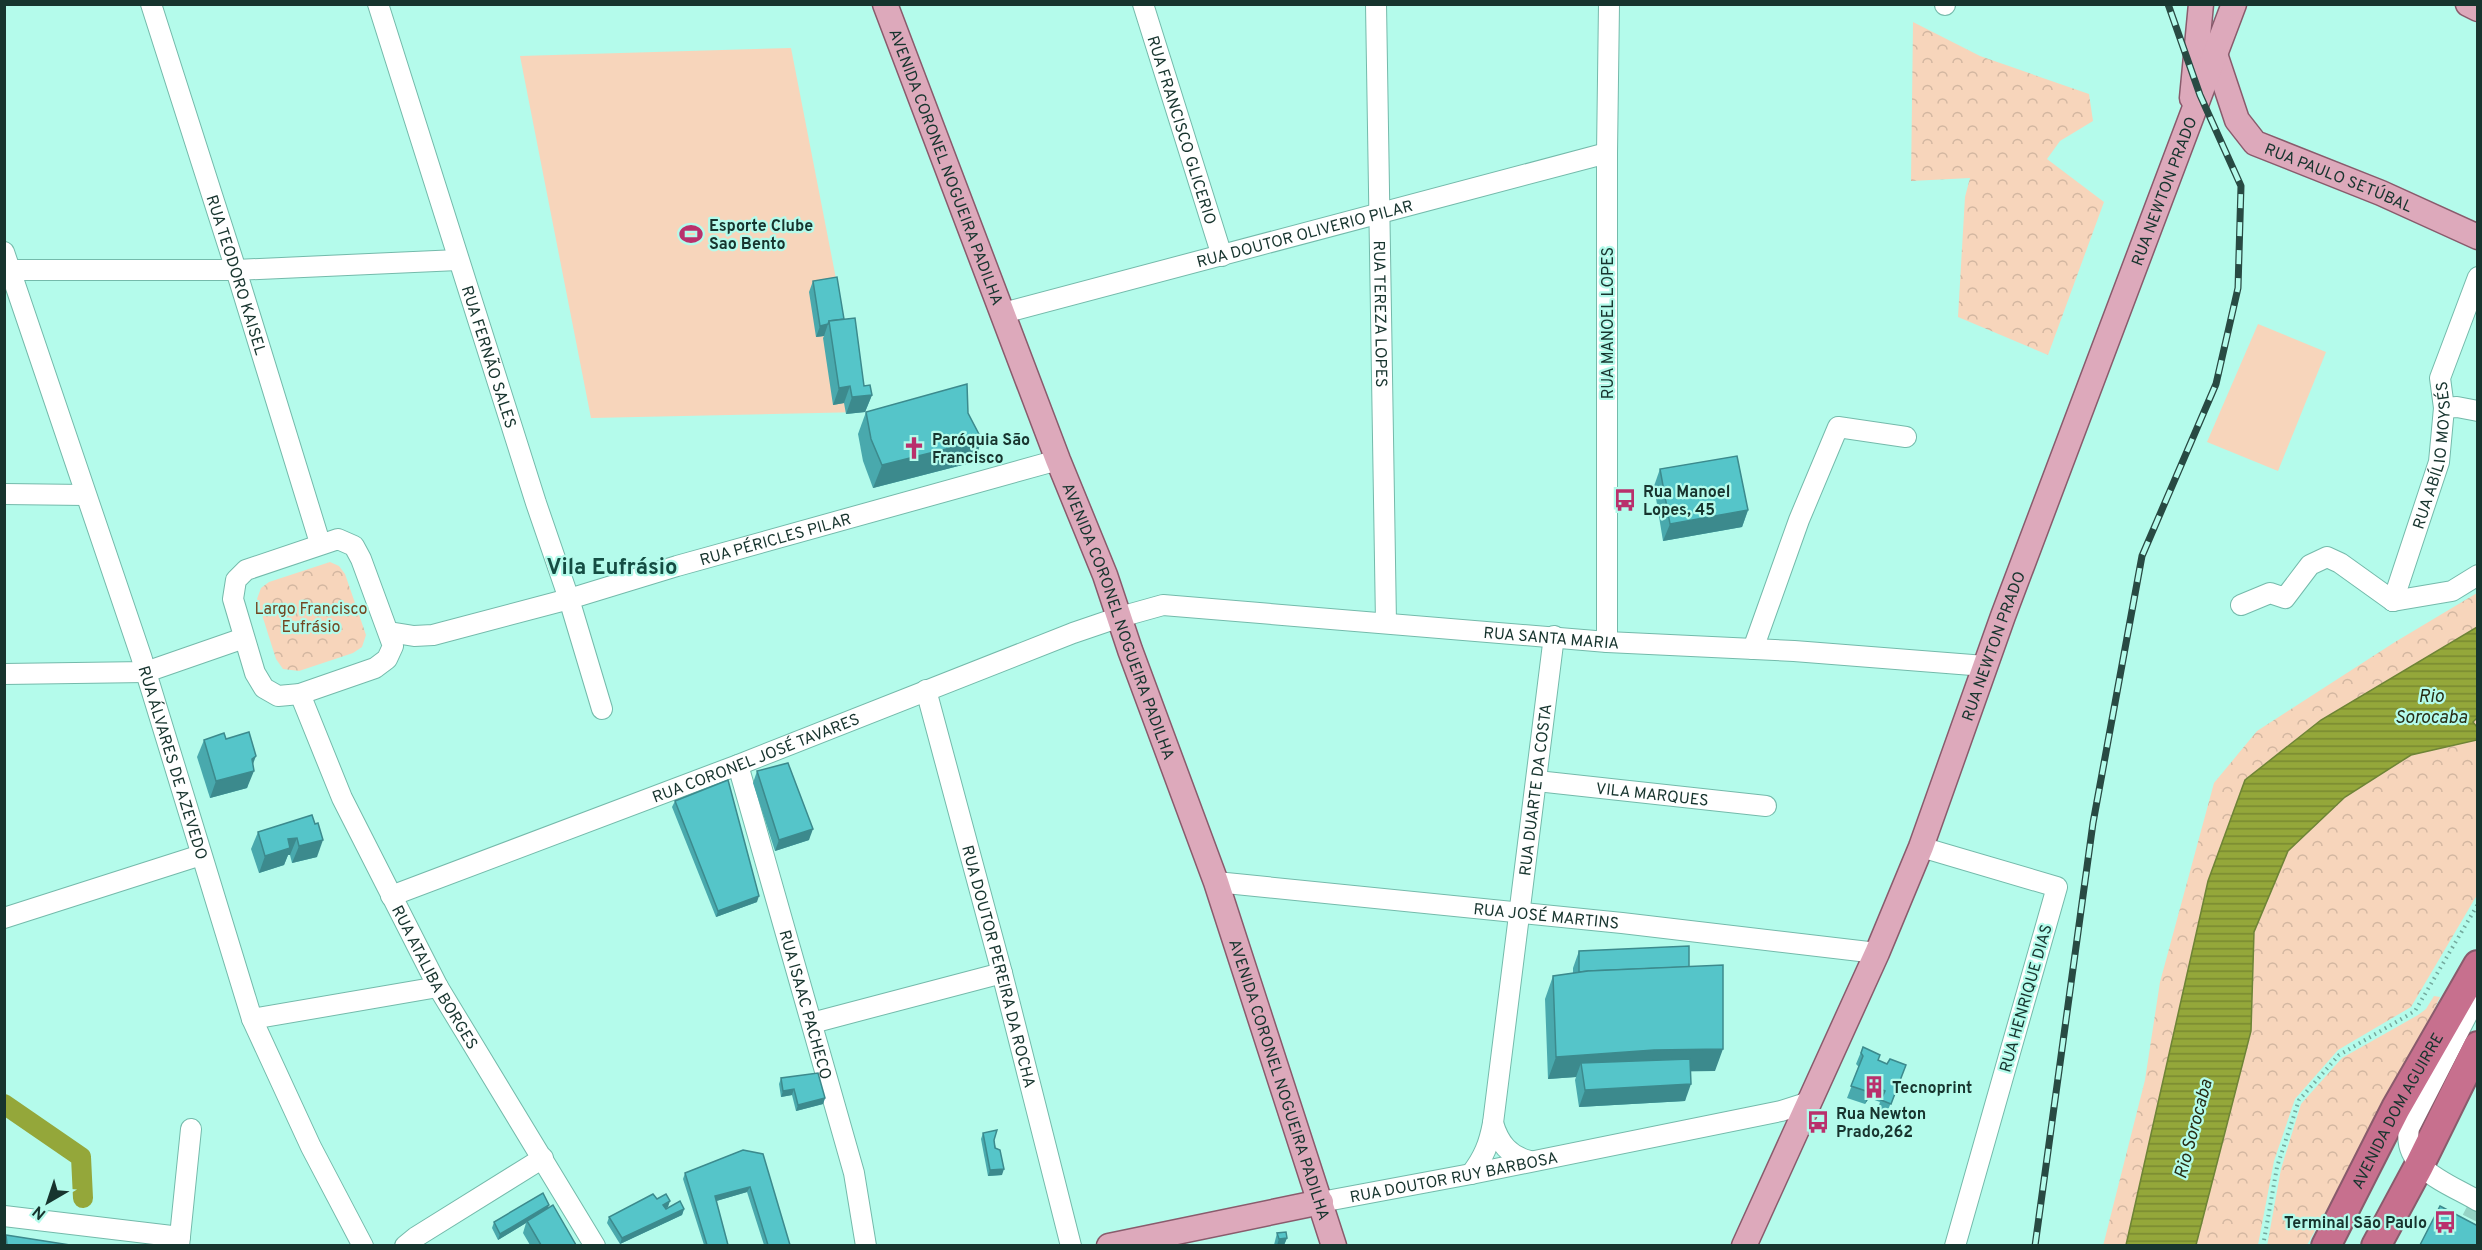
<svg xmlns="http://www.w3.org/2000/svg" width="2482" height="1250" viewBox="0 0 2482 1250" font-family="Overpass,sans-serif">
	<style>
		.grass { fill: #f7d5bb }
		.forest { fill: url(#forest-crowns) }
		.water { fill: url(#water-rules); stroke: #6e8436; stroke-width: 1.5 }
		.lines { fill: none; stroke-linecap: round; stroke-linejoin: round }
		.canal { stroke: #94a73a; stroke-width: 20 }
		.minor-tunnel { stroke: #95d3c5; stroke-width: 20; stroke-dasharray: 20 10; stroke-linecap: butt }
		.minor-casing { stroke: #74baab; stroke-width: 22 }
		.major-casing { stroke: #895b6c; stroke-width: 27 }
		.highway-casing { stroke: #895b6c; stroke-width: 32 }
		.path { stroke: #73a99d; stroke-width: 4; stroke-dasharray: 1.5 4.5; stroke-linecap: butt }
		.minor { stroke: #fff; stroke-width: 20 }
		.major { stroke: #dda9bb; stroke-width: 24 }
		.highway { stroke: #c7708e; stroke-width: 28 }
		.rail-casing { stroke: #284a43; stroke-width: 7 }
		.rail { stroke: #b4fbeb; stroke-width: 4.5; stroke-dasharray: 14; stroke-linecap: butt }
		.wall { fill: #49a9ad }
		.shaded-wall { fill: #3c8a8d }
		.building { fill: #55c5c9; stroke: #3c8a8d; stroke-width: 1.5 }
		.labels { text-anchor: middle; stroke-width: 4.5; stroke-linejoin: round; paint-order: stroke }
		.street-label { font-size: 16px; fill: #17342e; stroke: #b4fbeb }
		.poi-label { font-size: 16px; font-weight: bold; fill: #17342e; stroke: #b4fbeb; text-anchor: start }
		.park-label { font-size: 16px; fill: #724621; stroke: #b4fbeb }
		.water-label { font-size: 18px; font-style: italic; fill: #282d15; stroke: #b4fbeb }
		.district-label { font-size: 22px; font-weight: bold; fill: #154d43; stroke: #b4fbeb }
	</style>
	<defs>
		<pattern id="forest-crowns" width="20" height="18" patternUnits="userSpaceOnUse" patternTransform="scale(1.5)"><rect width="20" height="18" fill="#f7d5bb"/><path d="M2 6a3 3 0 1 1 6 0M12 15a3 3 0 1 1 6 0" fill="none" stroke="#d3b7a1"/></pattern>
		<pattern id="water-rules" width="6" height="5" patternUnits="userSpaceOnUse" patternTransform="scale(1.5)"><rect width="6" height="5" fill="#94a73a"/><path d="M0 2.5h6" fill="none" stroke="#788931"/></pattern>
	</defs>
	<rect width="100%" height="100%" fill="#b4fbeb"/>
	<g class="grass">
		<path d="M791,48l71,364 -271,6 -71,-362z"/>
		<path d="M2258,324l68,28 -48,119 -71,-29z"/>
	</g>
	<g class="forest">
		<path d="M1913,22l67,34 109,38 4,27 -33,20 -13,18 57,43 -56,153 -90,-38 7,-120 5,-19 -59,3z"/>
		<path d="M330,562l9,4 6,8 21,61 -4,12 -9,6 -54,18 -16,-2 -7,-10 -19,-60 4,-11 8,-6z"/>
		<path d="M2477,593v302l-66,112 -73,43 -43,49 -21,62 -16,84 -155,1 42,-166 15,-98 54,-199 43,-52 138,-89z"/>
		<path d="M2434,996l6,1 -24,52 -109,196 -40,1 14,-77 20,-65 41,-46 76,-43 8,-6z"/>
	</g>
	<path class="water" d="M2477,627v91l-4,4 4,5v13l-66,15 -66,42 -57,54 -34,81 -3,99 -55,214h-70l82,-364 37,-101 76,-60z"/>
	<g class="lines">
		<path class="canal" d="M4,1104l77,53 2,41"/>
		<path class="minor-tunnel" d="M2458,1246l20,-39"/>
		<g class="minor-casing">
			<g id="minor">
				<path id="s1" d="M151,4l85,266 84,273"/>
				<path id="s2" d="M378,4l158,499 33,96 33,110"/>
				<path id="s3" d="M1143,4l79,252"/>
				<path id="s4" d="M1376,4l10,619"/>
				<path d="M1945,4v1"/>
				<path id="s5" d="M4,252l137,404 111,363 59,128 52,99"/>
				<path d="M4,270h232l222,-10"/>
				<path id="s6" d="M1003,313l604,-160"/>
				<path d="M2444,408l13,-1 21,4"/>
				<path d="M4,494l81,1"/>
				<path d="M338,539l16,7 7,13 32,87 -6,13 -12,9 -75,26 -22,2 -14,-8 -9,-15 -22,-74 3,-19 10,-10z"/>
				<path id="s7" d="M2393,601l46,-139 5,-54 -4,-30 38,-101"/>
				<path d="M2393,601l59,-10 26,-16"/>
				<path d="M2241,605l29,-12 15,5 25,-33 17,-8 13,6 53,38"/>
				<path id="s8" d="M389,632l25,4 19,-1 136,-36 108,-33 381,-106"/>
				<path d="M1607,642v-489l2,-149"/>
				<path d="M1753,649l46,-129 39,-93 68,10"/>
				<path d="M4,674l142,-2 98,-34"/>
				<path id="s9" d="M926,690l76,283 69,273"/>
				<path id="s10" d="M300,694l42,104 96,189 157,259"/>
				<path id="s11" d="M738,765l116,408 12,73"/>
				<path id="s12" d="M1537,781l229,25"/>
				<path d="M1921,847l136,40 -102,359"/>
				<path id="s13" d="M1216,882l406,41 255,30"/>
				<path id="s14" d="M391,896l347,-131 335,-132 47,-16 43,-12 444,37 187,9 191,15"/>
				<path d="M4,918l197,-63"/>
				<path d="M2471,986v15l-4,14 -58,113c-7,41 39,55 69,73"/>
				<path d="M252,1019l186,-32"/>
				<path d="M812,1023l190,-50"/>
				<path d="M1493,1123c6,20 16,33 37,38"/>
				<path id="s15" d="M1471,1174c13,-17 18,-30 22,-51l61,-487"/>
				<path id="s16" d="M1321,1202l150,-28 310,-63 22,-7 8,-4"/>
				<path d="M4,1216l176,21"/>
				<path d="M179,1246l12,-117"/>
				<path d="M405,1246l11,-9 127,-79"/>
			</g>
		</g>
		<g class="major-casing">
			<g id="major">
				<path id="s17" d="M885,4l173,456 47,115 25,75 86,232 118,364"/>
				<path d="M2468,4l10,5"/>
				<path id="s18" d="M2216,57l21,63 18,23 126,50 97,44"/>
				<path d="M2192,98l9,-94"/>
				<path d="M1109,1246l212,-44"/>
				<path id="s19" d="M1744,1246l133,-293 44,-106 82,-231 231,-612"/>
			</g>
		</g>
		<g class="highway-casing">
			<g id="highway">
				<path id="s20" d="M2326,1246l70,-138 82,-143"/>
				<path d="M2376,1246l43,-80 59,-120"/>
			</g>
		</g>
		<path class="path" d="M2263,1246l14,-79 22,-67 40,-45 76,-44 63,-107"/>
		<use href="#minor" class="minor"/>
		<use href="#major" class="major"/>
		<use href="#highway" class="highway"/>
		<g class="rail-casing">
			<path id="rail" d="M2035,1246l58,-423 49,-267 74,-172 22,-96 3,-102 -41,-91 -32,-91"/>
		</g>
		<use href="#rail" class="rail"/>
	</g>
	<g class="wall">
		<path d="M813,281l31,38 20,67 8,9 -7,17 -19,2 -2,-11 -11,2 -10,-67 1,-2 -8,1 -7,-45z"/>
		<path d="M866,412l102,1 6,49 -101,26 -10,-27 -5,-27z"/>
		<path d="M1660,469l88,41 -6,17 -79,14 -9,-55z"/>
		<path d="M226,739l27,25 -6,24 -37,10 -13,-41 7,-17z"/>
		<path d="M757,771l52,69 -34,11 -22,-68z"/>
		<path d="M675,801l82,101 -41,15 -44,-110z"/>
		<path d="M312,815l5,42 -25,6 -2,-8h-2l-4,10 -25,8 -8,-24 7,-17z"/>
		<path d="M1579,951l110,16 26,104h-24l-6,30 -106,6 -4,-27 1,-3 -28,2 -3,-80 8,-23 20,-3v-5z"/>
		<path d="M1863,1047l15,13 9,4 19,1 -20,50 -9,-4 3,-9 -11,-4 -4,6 -18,-6 12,-31 -3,-3z"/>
		<path d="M781,1078l44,20 -2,6 -27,7 -4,-16 -11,2 -2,-13z"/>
		<path d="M983,1133l11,7 8,35 -14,1 -7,-37z"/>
		<path d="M743,1150l47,95h-26l-17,-53 -31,9 12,44h-24l-21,-66 2,-6z"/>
		<path d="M668,1207l-3,2h19l-2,6 -62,29 -13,-21 2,-6z"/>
		<path d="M548,1208l28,37h-46l-7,-12 3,-10 -28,17 -6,-12 2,-6z"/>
		<path d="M1277,1233l10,5 -3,7h-10z"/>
		<path d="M6,1235l64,10h-66v-5z"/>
	</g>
	<g class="shaded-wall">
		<path d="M828,324l-4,12 -8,1 4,-11z"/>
		<path d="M850,386l-6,17 -11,2 6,-17z"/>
		<path d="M872,395l-7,17 -19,2 6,-17z"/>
		<path d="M982,440l-8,22 -101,26 9,-23z"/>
		<path d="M1748,510l-6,17 -79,14 7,-17z"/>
		<path d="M256,756l-6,16 4,-1 -7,17 -37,10 6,-17z"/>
		<path d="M813,829l-4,11 -34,11 4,-11z"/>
		<path d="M297,838l-7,17h-2l-4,10 -25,8 6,-17 23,-17z"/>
		<path d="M323,840l-6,17 -25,6 7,-17z"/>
		<path d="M759,896l-2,6 -41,15 2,-6z"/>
		<path d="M1723,1049l-8,22 -69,1 -65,-9 -5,14 -28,2 8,-22 98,-7z"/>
		<path d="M1691,1084l-6,17 -106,6 6,-17z"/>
		<path d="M1873,1086l-4,12 -4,6 4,-12z"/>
		<path d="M794,1089l-2,6 -11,2 2,-6z"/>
		<path d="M825,1098l-2,6 -27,7 2,-6z"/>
		<path d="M1004,1169l-2,6 -14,1 2,-6z"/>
		<path d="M750,1187l-3,5 -34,10 2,-6z"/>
		<path d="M670,1201l-2,6 -7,4 2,-6z"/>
		<path d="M549,1205l-2,6 -20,10 -1,2 -28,17 2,-6z"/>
		<path d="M684,1209l-2,6 -62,29 2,-6z"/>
		<path d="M1287,1238l-3,7h-7l2,-6z"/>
	</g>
	<g class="building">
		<path d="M837,277l7,42 -15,2 -1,3 -8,2 -7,-45z"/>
		<path d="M855,318l9,68 6,-1 2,10 -20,2 -2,-11 -11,2 -10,-67z"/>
		<path d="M967,384l1,29 14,27 -100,25 -11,-26 -5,-27z"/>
		<path d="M1737,456l11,54 -78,14 -10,-55z"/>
		<path d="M249,732l7,24 -4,3 2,12 -38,10 -12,-41 20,-7 2,6z"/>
		<path d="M788,763l25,66 -34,11 -22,-69z"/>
		<path d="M728,780l31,116 -41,15 -43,-110z"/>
		<path d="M312,815l3,9 3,-1 5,17 -24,6 -2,-8 -9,1 2,9 -25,8 -7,-24z"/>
		<path d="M1689,946v21l-101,4 -9,1v-21z"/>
		<path d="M1723,965v84l-69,1 -98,7 -3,-81 35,-5z"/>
		<path d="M1863,1047l17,8 -2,5 9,4 3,-5 16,6 -15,39 -10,-4 4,-9 -12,-5 -4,6 -18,-6 12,-30 -2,-3z"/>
		<path d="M1690,1059l1,25 -106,6 -4,-27z"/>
		<path d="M818,1073l7,25 -27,7 -4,-16 -11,2 -2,-13z"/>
		<path d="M997,1130l-3,10 1,8 5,2 4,19 -14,1 -7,-37z"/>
		<path d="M743,1150l20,4 27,91h-22l-18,-58 -35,9 13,49h-21l-22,-72z"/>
		<path d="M543,1193l6,12 -49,29 -6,-12z"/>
		<path d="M653,1194l4,5 9,-5 4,7 -7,4 3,4 14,-8 4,8 -62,29 -13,-21z"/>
		<path d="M553,1205l23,40h-35l-14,-24z"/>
		<path d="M2440,1206l38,20v19h-58z"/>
		<path d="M1286,1232l1,6 -8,1 -2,-6z"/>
		<path d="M6,1235l64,10h-63z"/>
	</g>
	<defs>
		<g id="stadium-bare" transform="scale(1.8)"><path d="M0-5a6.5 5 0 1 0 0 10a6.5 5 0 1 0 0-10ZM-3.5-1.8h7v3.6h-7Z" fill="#b9306c" stroke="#b4fbeb" stroke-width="2.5" paint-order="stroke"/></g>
		<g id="church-bare" transform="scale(1.8)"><path d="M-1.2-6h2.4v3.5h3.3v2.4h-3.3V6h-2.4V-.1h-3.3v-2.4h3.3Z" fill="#b9306c" stroke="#b4fbeb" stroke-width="2.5" paint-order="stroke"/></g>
		<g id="bus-bare" transform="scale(1.8)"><path d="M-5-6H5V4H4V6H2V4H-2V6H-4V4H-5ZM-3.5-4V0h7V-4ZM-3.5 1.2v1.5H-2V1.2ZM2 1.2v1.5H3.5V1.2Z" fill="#b9306c" stroke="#b4fbeb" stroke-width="2.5" paint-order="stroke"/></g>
		<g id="building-bare" transform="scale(1.8)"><path d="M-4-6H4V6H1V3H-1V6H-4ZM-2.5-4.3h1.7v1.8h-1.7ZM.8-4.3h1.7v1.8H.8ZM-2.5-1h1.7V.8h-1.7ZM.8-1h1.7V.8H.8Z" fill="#b9306c" stroke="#b4fbeb" stroke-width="2.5" paint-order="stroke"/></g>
	</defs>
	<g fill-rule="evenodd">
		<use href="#stadium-bare" x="691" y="234"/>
		<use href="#church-bare" x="914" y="448"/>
		<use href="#bus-bare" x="1625" y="500"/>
		<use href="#building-bare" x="1874" y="1087"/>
		<use href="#bus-bare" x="1818" y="1122"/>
		<use href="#bus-bare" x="2445" y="1222"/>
	</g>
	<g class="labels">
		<g class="street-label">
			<text dy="6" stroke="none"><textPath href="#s3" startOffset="132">RUA FRANCISCO GLICERIO</textPath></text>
			<text dy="6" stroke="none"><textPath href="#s17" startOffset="174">AVENIDA CORONEL NOGUEIRA PADILHA</textPath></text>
			<text dy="6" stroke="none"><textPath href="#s18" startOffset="186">RUA PAULO SETÚBAL</textPath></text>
			<text dy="6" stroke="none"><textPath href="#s19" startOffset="1136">RUA NEWTON PRADO</textPath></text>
			<text dy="6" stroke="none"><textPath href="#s6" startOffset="312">RUA DOUTOR OLIVERIO PILAR</textPath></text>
			<text dy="6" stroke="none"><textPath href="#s1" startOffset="284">RUA TEODORO KAISEL</textPath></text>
			<text dy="6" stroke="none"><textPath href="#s4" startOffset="310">RUA TEREZA LOPES</textPath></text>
			<text transform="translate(1607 323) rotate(-90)" y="6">RUA MANOEL LOPES</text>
			<text dy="6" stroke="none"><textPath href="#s2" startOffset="370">RUA FERNÃO SALES</textPath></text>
			<text dy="6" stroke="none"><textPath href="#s7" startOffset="152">RUA ABÍLIO MOYSÉS</textPath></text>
			<text dy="6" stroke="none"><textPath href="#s8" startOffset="400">RUA PÉRICLES PILAR</textPath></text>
			<text dy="6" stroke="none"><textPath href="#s17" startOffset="660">AVENIDA CORONEL NOGUEIRA PADILHA</textPath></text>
			<text dy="6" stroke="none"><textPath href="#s14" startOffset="1215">RUA SANTA MARIA</textPath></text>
			<text dy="6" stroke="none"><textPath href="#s19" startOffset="650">RUA NEWTON PRADO</textPath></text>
			<text dy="6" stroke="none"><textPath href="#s14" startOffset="390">RUA CORONEL JOSÉ TAVARES</textPath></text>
			<text dy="6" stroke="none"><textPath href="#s5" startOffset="538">RUA ÁLVARES DE AZEVEDO</textPath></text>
			<text dy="6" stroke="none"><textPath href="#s15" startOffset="392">RUA DUARTE DA COSTA</textPath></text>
			<text dy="6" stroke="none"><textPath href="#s12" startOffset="116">VILA MARQUES</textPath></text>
			<text dy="6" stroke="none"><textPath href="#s13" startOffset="332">RUA JOSÉ MARTINS</textPath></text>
			<text dy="6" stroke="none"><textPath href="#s9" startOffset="286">RUA DOUTOR PEREIRA DA ROCHA</textPath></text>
			<text dy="6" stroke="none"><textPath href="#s10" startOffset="314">RUA ATALIBA BORGES</textPath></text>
			<text transform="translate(2025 998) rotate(-74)" y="6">RUA HENRIQUE DIAS</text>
			<text dy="6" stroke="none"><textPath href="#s11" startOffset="249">RUA ISAAC PACHECO</textPath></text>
			<text dy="6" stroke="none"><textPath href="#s17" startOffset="1146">AVENIDA CORONEL NOGUEIRA PADILHA</textPath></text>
			<text dy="6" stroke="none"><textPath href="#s20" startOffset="153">AVENIDA DOM AGUIRRE</textPath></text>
			<text dy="6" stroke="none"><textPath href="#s16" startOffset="135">RUA DOUTOR RUY BARBOSA</textPath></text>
		</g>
		<g class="poi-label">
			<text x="709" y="231">Esporte Clube<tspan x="709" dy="18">Sao Bento</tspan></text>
			<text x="932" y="445">Paróquia São<tspan x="932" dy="18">Francisco</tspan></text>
			<text x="1643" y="497">Rua Manoel<tspan x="1643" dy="18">Lopes, 45</tspan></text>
			<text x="1892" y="1093">Tecnoprint</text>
			<text x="1836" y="1119">Rua Newton<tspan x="1836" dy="18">Prado,262</tspan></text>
			<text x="2427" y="1228" text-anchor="end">Terminal São Paulo</text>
		</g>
		<g class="park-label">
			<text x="311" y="614">Largo Francisco<tspan x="311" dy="18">Eufrásio</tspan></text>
		</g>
		<g class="water-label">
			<text x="2431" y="702">Rio<tspan x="2431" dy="21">Sorocaba</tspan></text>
			<text transform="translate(2193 1129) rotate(-75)" y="6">Rio Sorocaba</text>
		</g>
		<g class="district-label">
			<text x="612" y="574">Vila Eufrásio</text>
		</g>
	</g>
	<rect width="2482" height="1250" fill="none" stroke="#17342e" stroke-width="12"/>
	<g transform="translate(48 1202) rotate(219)" stroke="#b4fbeb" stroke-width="4.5" paint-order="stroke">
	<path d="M0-4.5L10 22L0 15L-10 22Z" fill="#17342e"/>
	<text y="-9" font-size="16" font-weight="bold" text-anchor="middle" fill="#17342e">N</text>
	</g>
</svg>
